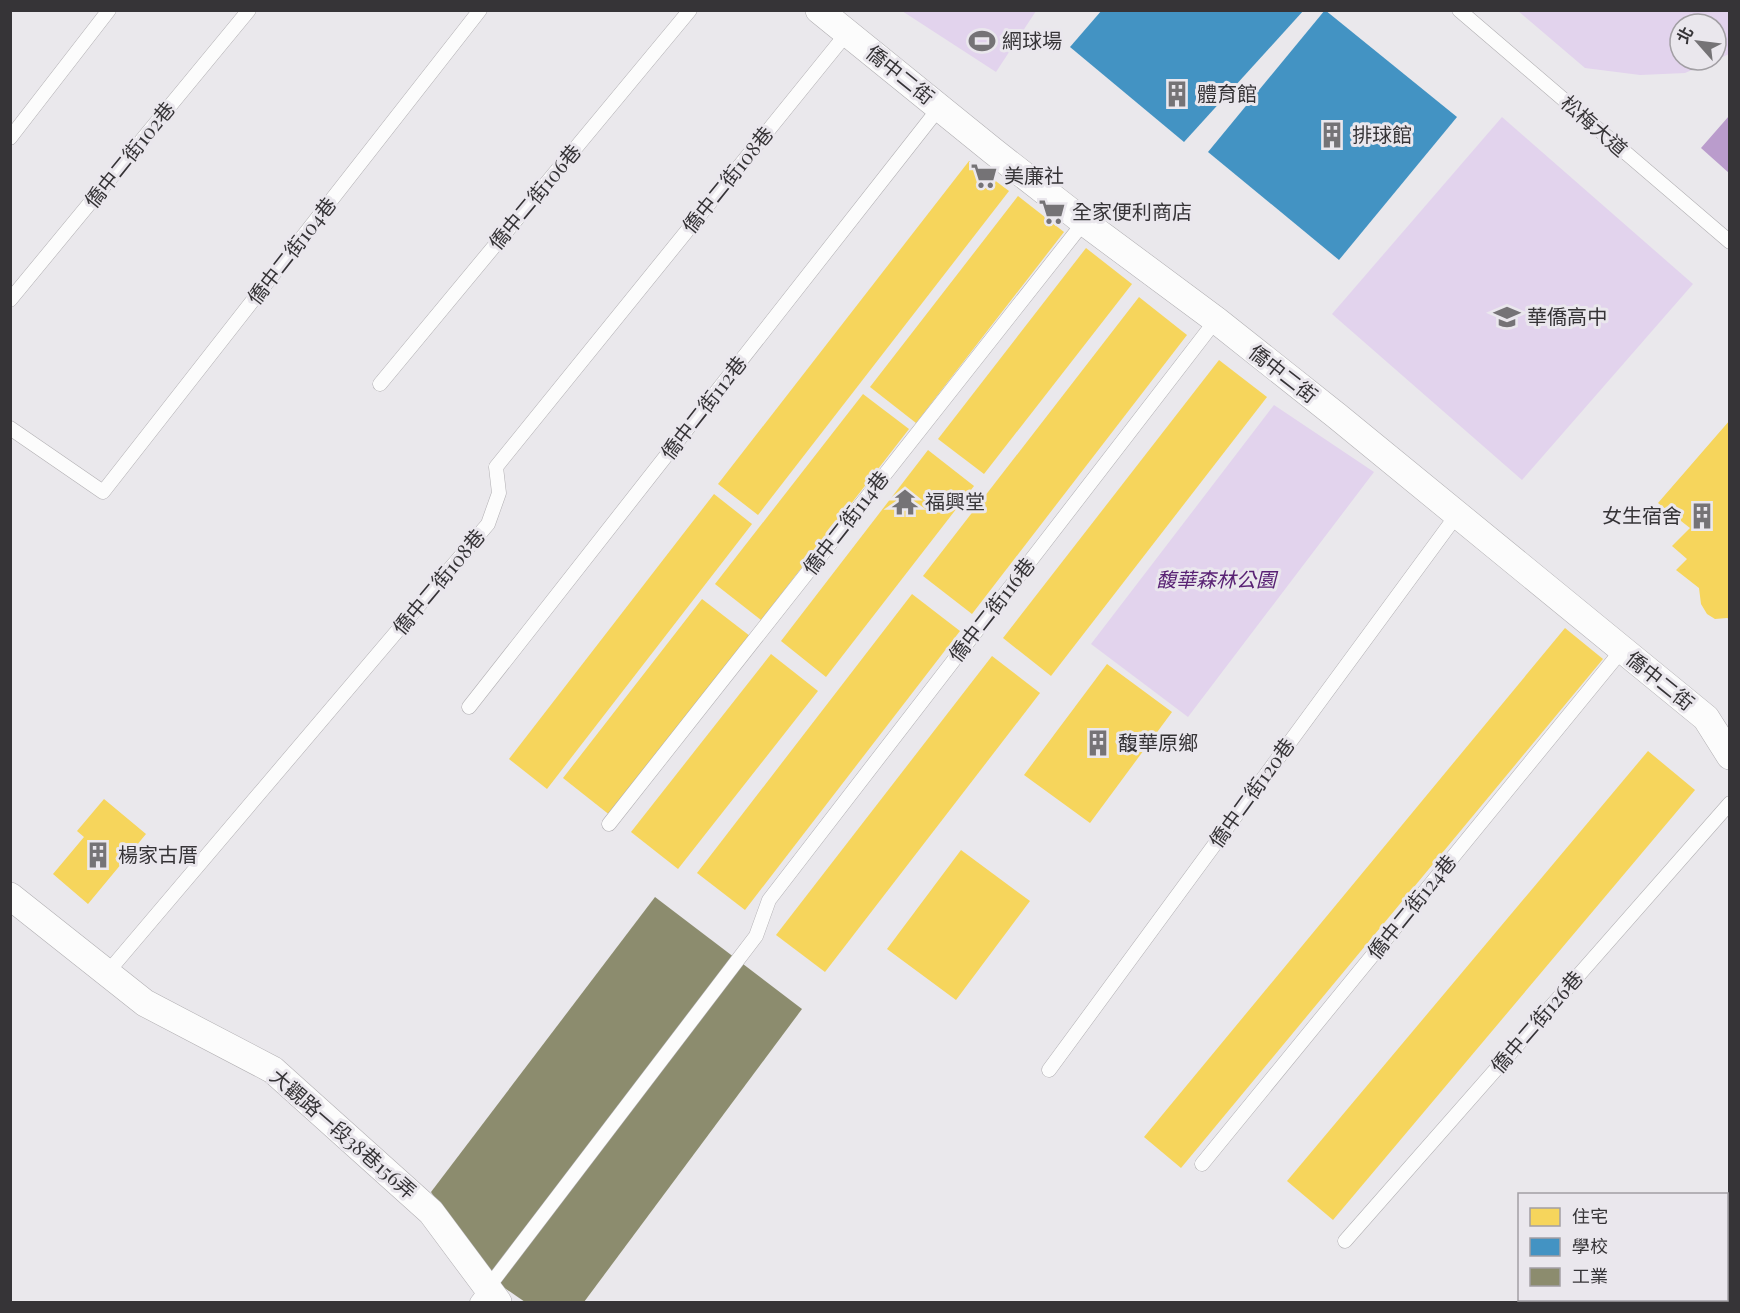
<svg xmlns="http://www.w3.org/2000/svg" width="1740" height="1313" viewBox="0 0 1740 1313" font-family="'Playfair Display','Noto Sans TC',serif">
	<style>
		.green { fill: #e2d3ed }
		.water { fill: #ba9ccc }
		.homes { fill: #f6d55c }
		.schools { fill: #4393c3 }
		.industry { fill: #8c8c6e }
		.lines { fill: none; stroke-linecap: round; stroke-linejoin: round }
		.lane-casing { stroke: #b1afb2; stroke-width: 15 }
		.street-casing { stroke: #b1afb2; stroke-width: 28 }
		.lane { stroke: #fcfcfc; stroke-width: 14 }
		.street { stroke: #fcfcfc; stroke-width: 27 }
		.labels { text-anchor: middle; stroke-width: 6; stroke-linejoin: round; paint-order: stroke }
		.poi-label { font-size: 20px; fill: #363437; stroke: #eae7ed; text-anchor: start }
		.street-label { font-size: 20px; fill: #363437; stroke: #eae7ed }
		.park-label { font-size: 20px; font-style: italic; fill: #592274; stroke: #eae7ed }
	</style>
	<rect width="100%" height="100%" fill="#eae8ec"/>
	<g class="green">
		<path d="M902,11h134l-40,61z"/>
		<path d="M1518,11h211v43l-13,6v-36h-36v36h35l-30,13 -45,2 -55,-7z"/>
		<path d="M1502,117l191,167 -171,196 -190,-166z"/>
		<path d="M1274,405l100,67 -186,245 -97,-73z"/>
	</g>
	<path class="water" d="M1729,116v57l-28,-25z"/>
	<g class="homes">
		<path d="M969,161l40,30 -251,324 -40,-31z"/>
		<path d="M1018,196l46,36 -148,191 -46,-36z"/>
		<path d="M1086,248l46,36 -148,190 -46,-35z"/>
		<path d="M1139,297l48,38 -215,279 -49,-38z"/>
		<path d="M1219,360l48,37 -216,279 -48,-38z"/>
		<path d="M863,394l46,35 -148,191 -46,-36z"/>
		<path d="M1730,420v199l-3,-1 -12,1 -8,-5 -6,-10 -2,-16 -23,-18 11,-11 -15,-13 18,-18 -32,-25z"/>
		<path d="M928,450l46,36 -148,191 -45,-36z"/>
		<path d="M714,494l38,30 -205,265 -38,-30z"/>
		<path d="M912,594l48,37 -215,279 -48,-37z"/>
		<path d="M702,599l48,37 -139,180 -48,-38z"/>
		<path d="M1565,628l38,31 -422,509 -37,-31z"/>
		<path d="M771,654l47,37 -140,178 -47,-37z"/>
		<path d="M992,656l48,37 -215,279 -49,-37z"/>
		<path d="M1107,664l65,48 -82,111 -66,-48z"/>
		<path d="M1648,751l47,39 -362,430 -46,-39z"/>
		<path d="M104,799l42,35 -58,70 -35,-30 31,-37 -7,-6z"/>
		<path d="M961,850l69,51 -74,99 -69,-51z"/>
	</g>
	<g class="schools">
		<path d="M1102,10h202l-120,132 -114,-95z"/>
		<path d="M1325,10l132,107 -118,143 -131,-108z"/>
	</g>
	<path class="industry" d="M655,897l147,112 -218,293h-59l-38,-26 -56,-84z"/>
	<g class="lines">
		<g class="lane-casing">
			<g id="lane">
				<path d="M1459,10l271,232"/>
				<path d="M10,138l99,-128"/>
				<path d="M10,300l239,-290"/>
				<path d="M380,384l310,-374"/>
				<path d="M10,428l93,64 377,-482"/>
				<path d="M469,707l470,-599"/>
				<path d="M609,824l475,-602"/>
				<path d="M107,973l381,-449 11,-31 -3,-26 351,-434"/>
				<path d="M1049,1070l407,-554"/>
				<path d="M1202,1164l420,-514"/>
				<path d="M1345,1241l385,-438"/>
				<path d="M477,1302l279,-366 13,-36 447,-580"/>
			</g>
		</g>
		<g class="street-casing">
			<g id="street">
				<path d="M819,10l174,141 91,71 132,98 121,96 369,302 24,38"/>
				<path d="M10,896l135,107 128,67 158,142 67,90"/>
			</g>
		</g>
		<use href="#lane" class="lane"/>
		<use href="#street" class="street"/>
	</g>
	<defs>
		<g id="stadium-bare" transform="scale(2.07)"><path d="M0-5a6.5 5 0 1 0 0 10a6.5 5 0 1 0 0-10ZM-3.5-1.8h7v3.6h-7Z" fill="#757376" stroke="#eae7ed" stroke-width="2.5" paint-order="stroke"/></g>
		<g id="building-bare" transform="scale(2.07)"><path d="M-4-6H4V6H1V3H-1V6H-4ZM-2.5-4.3h1.7v1.8h-1.7ZM.8-4.3h1.7v1.8H.8ZM-2.5-1h1.7V.8h-1.7ZM.8-1h1.7V.8H.8Z" fill="#757376" stroke="#eae7ed" stroke-width="2.5" paint-order="stroke"/></g>
		<g id="supermarket-bare" transform="scale(2.07)"><path d="M-6-5.5h2.5l.6 2H6L4.5 2H-2.5L-4.4-4H-6ZM-1.5 3.2a1.3 1.3 0 1 0 .1 0ZM3 3.2a1.3 1.3 0 1 0 .1 0Z" fill="#757376" stroke="#eae7ed" stroke-width="2.5" paint-order="stroke"/></g>
		<g id="school-bare" transform="scale(2.07)"><path d="M0-5L7-2L0 1L-7-2ZM-4 1L0 2.5L4 1V4Q0 6-4 4Z" fill="#757376" stroke="#eae7ed" stroke-width="2.5" paint-order="stroke"/></g>
		<g id="temple-bare" transform="scale(2.07)"><path d="M0-6L5-2H3V0L6.5 2.5H4V6H1.5V3h-3V6H-4V2.5H-6.5L-3 0V-2H-5Z" fill="#757376" stroke="#eae7ed" stroke-width="2.5" paint-order="stroke"/></g>
	</defs>
	<g fill-rule="evenodd">
		<use href="#stadium-bare" x="982" y="41"/>
		<use href="#building-bare" x="1177" y="94"/>
		<use href="#building-bare" x="1332" y="135"/>
		<use href="#supermarket-bare" x="984" y="176"/>
		<use href="#supermarket-bare" x="1052" y="212"/>
		<use href="#school-bare" x="1507" y="317"/>
		<use href="#temple-bare" x="905" y="502"/>
		<use href="#building-bare" x="1702" y="516"/>
		<use href="#building-bare" x="1098" y="743"/>
		<use href="#building-bare" x="98" y="855"/>
	</g>
	<g class="labels">
		<g class="poi-label">
			<text x="1002" y="48">網球場</text>
			<text x="1197" y="101">體育館</text>
			<text x="1352" y="142">排球館</text>
			<text x="1004" y="183">美廉社</text>
			<text x="1072" y="219">全家便利商店</text>
			<text x="1527" y="324">華僑高中</text>
			<text x="925" y="509">福興堂</text>
			<text x="1682" y="523" text-anchor="end">女生宿舍</text>
			<text x="1118" y="750">馥華原鄉</text>
			<text x="118" y="862">楊家古厝</text>
		</g>
		<g class="street-label">
			<text transform="translate(900 75) rotate(39)" y="7">僑中二街</text>
			<text transform="translate(1594 126) rotate(41)" y="7">松梅大道</text>
			<text transform="translate(130 155) rotate(-51)" y="7">僑中二街102巷</text>
			<text transform="translate(728 180) rotate(-51)" y="7">僑中二街108巷</text>
			<text transform="translate(535 197) rotate(-50)" y="7">僑中二街106巷</text>
			<text transform="translate(292 251) rotate(-52)" y="7">僑中二街104巷</text>
			<text transform="translate(1283 374) rotate(38)" y="7">僑中二街</text>
			<text transform="translate(704 408) rotate(-52)" y="7">僑中二街112巷</text>
			<text transform="translate(846 523) rotate(-52)" y="7">僑中二街114巷</text>
			<text transform="translate(439 582) rotate(-50)" y="7">僑中二街108巷</text>
			<text transform="translate(992 610) rotate(-52)" y="7">僑中二街116巷</text>
			<text transform="translate(1660 681) rotate(39)" y="7">僑中二街</text>
			<text transform="translate(1252 793) rotate(-54)" y="7">僑中二街120巷</text>
			<text transform="translate(1412 907) rotate(-51)" y="7">僑中二街124巷</text>
			<text transform="translate(1537 1022) rotate(-49)" y="7">僑中二街126巷</text>
			<text transform="translate(343 1134) rotate(41)" y="7">大觀路一段38巷156弄</text>
		</g>
		<g class="park-label">
			<text x="1216" y="587">馥華森林公園</text>
		</g>
	</g>
	<rect width="1740" height="1313" fill="none" stroke="#363437" stroke-width="24"/>
	<rect x="1518" y="1193" width="210" height="108" fill="#eae7ed" stroke="#a29fa4" stroke-width="1.5"/>
	<rect x="1530" y="1208" width="30" height="18" fill="#f6d55c" stroke="#a29fa4" stroke-width="1.5"/>
	<text x="1572" y="1223" font-size="18" fill="#363437">住宅</text>
	<rect x="1530" y="1238" width="30" height="18" fill="#4393c3" stroke="#a29fa4" stroke-width="1.5"/>
	<text x="1572" y="1253" font-size="18" fill="#363437">學校</text>
	<rect x="1530" y="1268" width="30" height="18" fill="#8c8c6e" stroke="#a29fa4" stroke-width="1.5"/>
	<text x="1572" y="1283" font-size="18" fill="#363437">工業</text>
	<g transform="translate(1698 42) rotate(298)"><circle r="28" fill="#eae7ed" stroke="#a29fa4" stroke-width="1.5"/>
	<path d="M0-4.5L10 22L0 15L-10 22Z" fill="#757376"/>
	<text y="-9" font-size="16" font-weight="bold" text-anchor="middle" fill="#363437">北</text>
	</g>
</svg>
